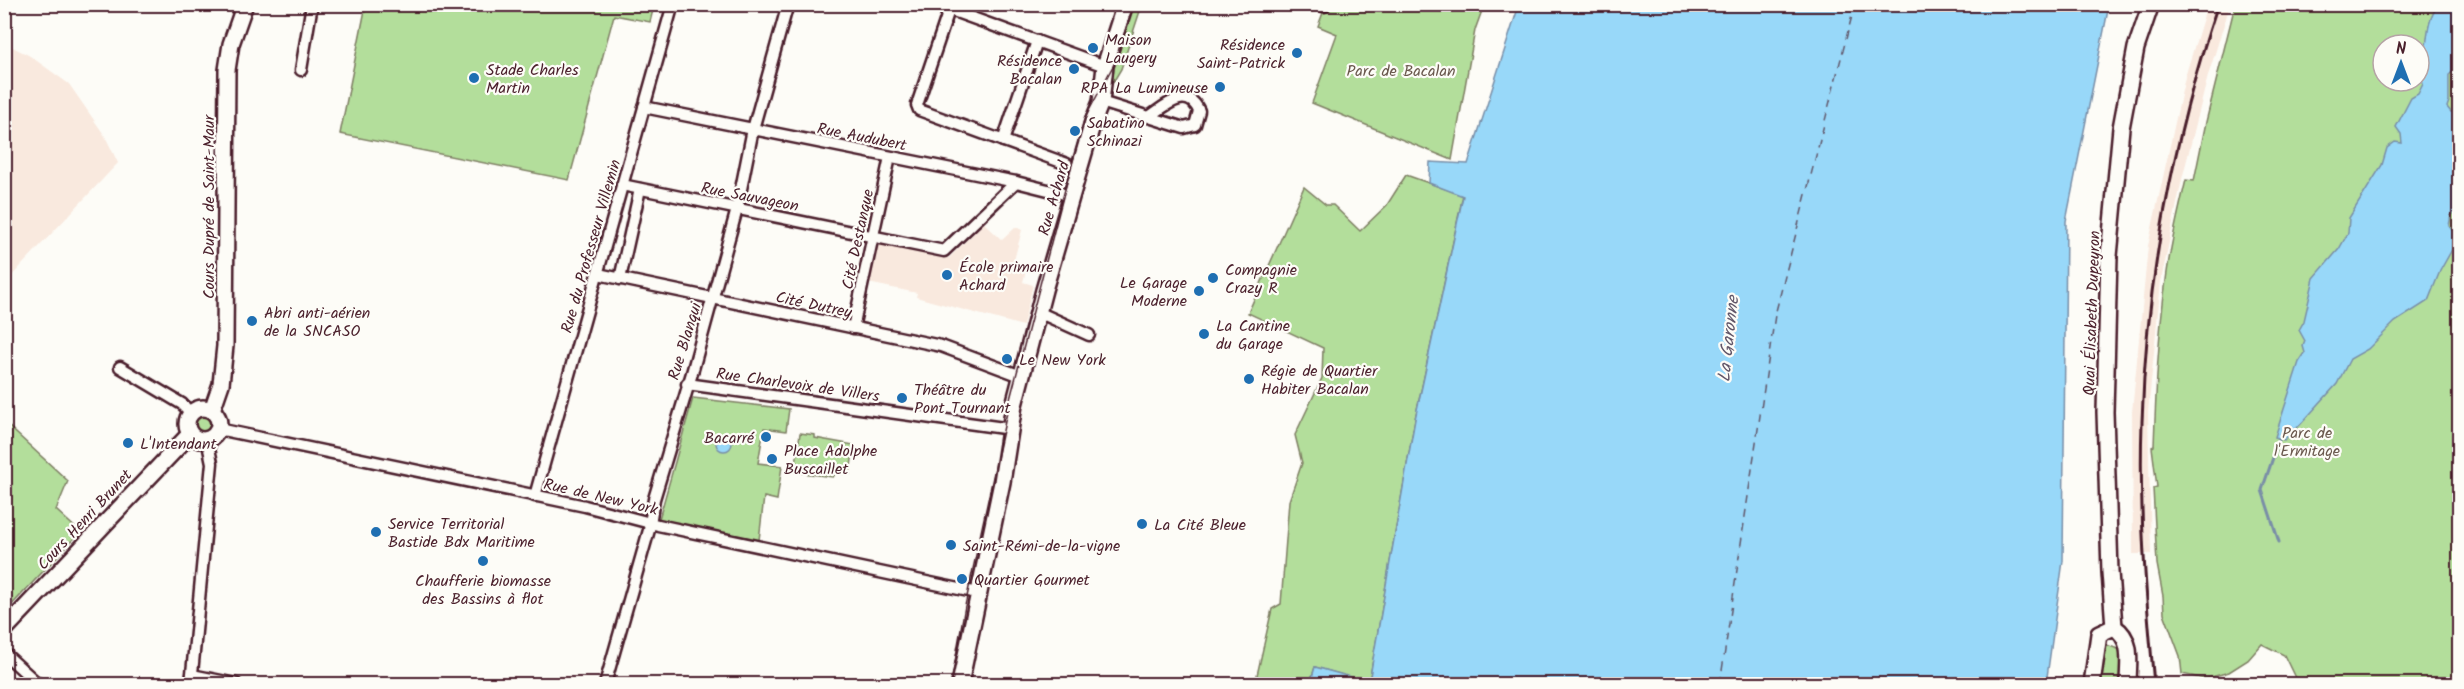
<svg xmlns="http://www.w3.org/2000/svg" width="2464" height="689" viewBox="0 0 2464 689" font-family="Kalam,sans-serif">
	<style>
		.built { fill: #f9e9de }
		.green { fill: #b3de9b; stroke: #7e7e63; stroke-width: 1.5; fill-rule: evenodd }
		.water { fill: #98d8f9; stroke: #798ea7; stroke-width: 1.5 }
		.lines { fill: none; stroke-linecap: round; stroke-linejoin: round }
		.stream { stroke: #798ea7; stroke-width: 3 }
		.ferry { stroke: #615669; stroke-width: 1.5; stroke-dasharray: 8 6; stroke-linecap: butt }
		.street-casing { stroke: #4a1f2b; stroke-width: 15 }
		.secondary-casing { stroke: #4a1f2b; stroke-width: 20 }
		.street { stroke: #fdfcf7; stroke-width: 10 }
		.secondary { stroke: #fdfcf7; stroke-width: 15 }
		.tram { stroke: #4a1f2b; stroke-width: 1.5 }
		.rail { stroke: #4a1f2b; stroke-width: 3 }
		.poi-dot { fill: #1f6fb2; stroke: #fdfcf7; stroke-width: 2 }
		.labels { text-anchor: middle; stroke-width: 4.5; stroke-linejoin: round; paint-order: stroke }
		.poi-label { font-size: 16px; fill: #4a1f2b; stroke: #fdfcf7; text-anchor: start }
		.park-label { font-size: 16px; fill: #6a584d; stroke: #fdfcf7 }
		.street-label { font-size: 16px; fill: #4a1f2b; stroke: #fdfcf7 }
		.water-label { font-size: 18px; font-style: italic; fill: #615669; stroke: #fdfcf7 }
	</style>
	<rect width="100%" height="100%" fill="#fdfcf7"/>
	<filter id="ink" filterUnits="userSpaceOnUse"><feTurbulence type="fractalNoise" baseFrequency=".0167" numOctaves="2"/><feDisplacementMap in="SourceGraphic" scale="12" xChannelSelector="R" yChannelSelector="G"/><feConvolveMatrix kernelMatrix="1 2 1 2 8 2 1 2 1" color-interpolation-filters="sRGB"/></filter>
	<g filter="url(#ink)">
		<g class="built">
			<path d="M2207,5h23l-22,71 -26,103 -21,102 -13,132 3,141h-18l-1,-142 16,-166 37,-169z"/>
			<path d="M5,43l25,13 39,28 36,52 13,27 -113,120z"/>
			<path d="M984,223l18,17 14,-13 6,3 -9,34 14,3 -4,15 10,3 -10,41 -107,-29 1,-4 -49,-10 8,-37 3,-2 70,14z"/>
		</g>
		<g class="green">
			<path d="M638,5l15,5 -3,12 -36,-7 -45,165 -229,-46 26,-129z"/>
			<path d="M1131,5h11l-21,64 -12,20 -1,-17z"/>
			<path d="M1326,5h158l-9,25 -23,130 -140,-57 25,-69 -19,-8z"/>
			<path d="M2235,5h224v679h-161l-14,-29 -22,-11 -14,16 -19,12 -24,7 -23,-5 -2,-18 -16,-43 -1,-17 -6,-32 -4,-76 4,-1 -5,-40 2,-1c2,-55 4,-111 12,-166 4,-34 12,-67 20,-100l8,1 12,-59zM2383,45h36v36h-36z"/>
			<path d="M1406,175l57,20 -48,224 -46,264 -54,-16 -5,16 3,1h-58l17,-75 9,-5 8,-103 13,-38 -7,-28 27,-57 1,-30 -75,-35 56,-126 22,18h7l27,26 27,-26z"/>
			<path d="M693,398l96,11 -3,22 -22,-3 -6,35 24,3 -5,34 -13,-3 -5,43 -100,-21z"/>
			<circle cx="203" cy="424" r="11"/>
			<path d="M4,422l64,59 -12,29 24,22 -75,80z"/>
			<path d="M800,433l15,2v3l39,7 -4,29 -14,-1 -3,4 -38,-5z"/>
			<path d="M2104,644l17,6v34h-22z"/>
		</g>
		<g class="water">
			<path d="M1519,5h590l-43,216 -3,340 -17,123h-736l5,-17 54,15 46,-263 48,-223 -34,-13 1,-21 38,2z"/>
			<path d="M2438,5h21v61l-10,9v26l-2,6 4,5h3l5,-24v122l-8,5 -2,11 7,9 -2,11 -14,25 -12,30 -33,21 -27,27 -18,10 -13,25 -37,41 -16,15 -9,-3 24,-75 6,-9 -2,-7 2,-5 -6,-11 5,-9 10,-43 25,-29 9,-16 1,-15 33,-53 5,-17 8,-6 7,1 -1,-9 -5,-7 15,-29 7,-4 5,-10 -4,-12c12,-24 3,-44 19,-67z"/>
			<circle cx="724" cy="443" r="8"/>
		</g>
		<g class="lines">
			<path class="stream" d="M2279,440l-17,50 17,52"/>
			<path class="ferry" d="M1720,684l55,-369 80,-311"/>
			<g class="street-casing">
				<g id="street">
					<path d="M934,4l171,62"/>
					<path d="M1321,4l3,2"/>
					<path d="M949,10l-32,95 2,5 148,54"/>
					<path d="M301,70l11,-66"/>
					<path d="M1101,102l83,26 11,-3 4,-14c-12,-26 -34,-5 -50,6"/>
					<path d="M644,107l372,75 56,14"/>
					<path d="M1003,141l34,-100"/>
					<path d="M622,185l322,66 72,-69"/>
					<path d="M598,274l343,72 80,30"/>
					<path d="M620,279l20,-90"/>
					<path d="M1038,312l51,23"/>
					<path d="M853,328l37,-171"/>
					<path d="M120,367l62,37 9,9"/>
					<path d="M687,384l324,45"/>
					<path d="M218,429l367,77 73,19 320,68"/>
					<path d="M535,496l138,-492"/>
					<path d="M4,653l34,31"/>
					<path d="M192,675l44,9"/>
					<path d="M191,684l21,-221 -5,-24"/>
					<path d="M605,684l44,-154 5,-31 38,-126 45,-164 16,-80 35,-125"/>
				</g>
			</g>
			<g class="secondary-casing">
				<g id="secondary">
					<circle cx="203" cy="424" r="16"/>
					<path d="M212,410l9,-26 4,-38 2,-276 4,-26 14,-40"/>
					<path d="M2114,627l-4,-55 -5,-160 4,-156 12,-128 15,-80 15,-44"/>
					<path d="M4,630l186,-196"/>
					<path d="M960,684l42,-202 12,-77 30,-115 49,-168 8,-20 4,-36 20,-62"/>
					<path d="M2092,684l7,-50 15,-7c20,13 14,36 14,57"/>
				</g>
			</g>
			<use href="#street" class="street"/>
			<use href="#secondary" class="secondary"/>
			<path class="tram" d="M951,684l14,-78 44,-203 55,-210 20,-73 30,-56 20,-60"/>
			<path class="rail" d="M2154,684c-8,-87 -15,-174 -12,-262 4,-140 31,-285 76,-418"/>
		</g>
	</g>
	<g class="poi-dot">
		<circle cx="1093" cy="48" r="6"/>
		<circle cx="1297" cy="53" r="6"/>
		<circle cx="1074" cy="69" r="6"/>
		<circle cx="474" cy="78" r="6"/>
		<circle cx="1220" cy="87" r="6"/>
		<circle cx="1075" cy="131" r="6"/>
		<circle cx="947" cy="275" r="6"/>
		<circle cx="1213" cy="278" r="6"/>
		<circle cx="1199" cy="291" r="6"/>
		<circle cx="252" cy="321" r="6"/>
		<circle cx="1204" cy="334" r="6"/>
		<circle cx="1007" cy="359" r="6"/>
		<circle cx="1249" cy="379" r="6"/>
		<circle cx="902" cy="398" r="6"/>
		<circle cx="766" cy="437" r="6"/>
		<circle cx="128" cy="443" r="6"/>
		<circle cx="772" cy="459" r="6"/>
		<circle cx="1142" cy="524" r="6"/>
		<circle cx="376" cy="532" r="6"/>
		<circle cx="951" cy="545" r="6"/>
		<circle cx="483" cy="561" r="6"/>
		<circle cx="962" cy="579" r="6"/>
	</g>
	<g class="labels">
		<g class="poi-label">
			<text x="1105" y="45">Maison<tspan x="1105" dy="18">Laugery</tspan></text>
			<text x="1285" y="50" text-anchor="end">Résidence<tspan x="1285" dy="18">Saint-Patrick</tspan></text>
			<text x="1062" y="66" text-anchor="end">Résidence<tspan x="1062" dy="18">Bacalan</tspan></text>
			<text x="486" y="75">Stade Charles<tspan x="486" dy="18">Martin</tspan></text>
			<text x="1208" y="93" text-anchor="end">RPA La Lumineuse</text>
			<text x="1087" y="128">Sabatino<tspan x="1087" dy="18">Schinazi</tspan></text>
			<text x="959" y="272">École primaire<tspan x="959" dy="18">Achard</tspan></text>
			<text x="1225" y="275">Compagnie<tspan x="1225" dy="18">Crazy R</tspan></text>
			<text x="1187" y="288" text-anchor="end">Le Garage<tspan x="1187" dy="18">Moderne</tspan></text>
			<text x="264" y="318">Abri anti-aérien<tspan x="264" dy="18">de la SNCASO</tspan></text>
			<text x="1216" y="331">La Cantine<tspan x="1216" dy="18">du Garage</tspan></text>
			<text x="1019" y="365">Le New York</text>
			<text x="1261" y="376">Régie de Quartier<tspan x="1261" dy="18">Habiter Bacalan</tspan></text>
			<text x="914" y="395">Théâtre du<tspan x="914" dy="18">Pont Tournant</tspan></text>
			<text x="754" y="443" text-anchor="end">Bacarré</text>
			<text x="140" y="449">L'Intendant</text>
			<text x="784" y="456">Place Adolphe<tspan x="784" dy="18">Buscaillet</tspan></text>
			<text x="388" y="529">Service Territorial<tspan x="388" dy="18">Bastide Bdx Maritime</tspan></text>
			<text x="1154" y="530">La Cité Bleue</text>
			<text x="963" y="551">Saint-Rémi-de-la-vigne</text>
			<text x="974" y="585">Quartier Gourmet</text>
			<text x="483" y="586" text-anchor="middle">Chaufferie biomasse<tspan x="483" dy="18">des Bassins à flot</tspan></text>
		</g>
		<g class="park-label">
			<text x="1401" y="76">Parc de Bacalan</text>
			<text x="2307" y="438">Parc de<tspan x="2307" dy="18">l'Ermitage</tspan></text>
		</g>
		<g class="street-label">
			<text transform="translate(862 136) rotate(11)" y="6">Rue Audubert</text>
			<text transform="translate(750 196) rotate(11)" y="6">Rue Sauvageon</text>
			<text transform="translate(1053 198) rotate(-74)" y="6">Rue Achard</text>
			<text transform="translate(208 207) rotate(-90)" y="6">Cours Dupré de Saint-Maur</text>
			<text transform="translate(857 239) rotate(-78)" y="6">Cité Destanque</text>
			<text transform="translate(590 246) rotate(-74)" y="6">Rue du Professeur Villemin</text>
			<text transform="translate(814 304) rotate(12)" y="6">Cité Dutrey</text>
			<text transform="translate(2091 313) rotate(-88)" y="6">Quai Élisabeth Dupeyron</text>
			<text transform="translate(684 341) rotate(-73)" y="6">Rue Blanqui</text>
			<text transform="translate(798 384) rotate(8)" y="6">Rue Charlevoix de Villers</text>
			<text transform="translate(601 496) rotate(13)" y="6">Rue de New York</text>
			<text transform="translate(84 519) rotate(-47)" y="6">Cours Henri Brunet</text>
		</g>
		<g class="water-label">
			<text transform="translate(1728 339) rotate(-84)" y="6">La Garonne</text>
		</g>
	</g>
	<rect width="2464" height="689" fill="none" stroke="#fdfcf7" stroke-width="24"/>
	<rect x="12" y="12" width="2440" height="665" fill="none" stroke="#4a1f2b" stroke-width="2" filter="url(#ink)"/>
	<g transform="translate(2401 63)"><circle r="28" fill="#fdfcf7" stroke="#b5a4a5" stroke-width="1.5"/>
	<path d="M0-4.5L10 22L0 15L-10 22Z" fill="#1f6fb2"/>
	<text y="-9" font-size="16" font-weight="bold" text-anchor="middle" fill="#4a1f2b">N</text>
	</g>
</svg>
